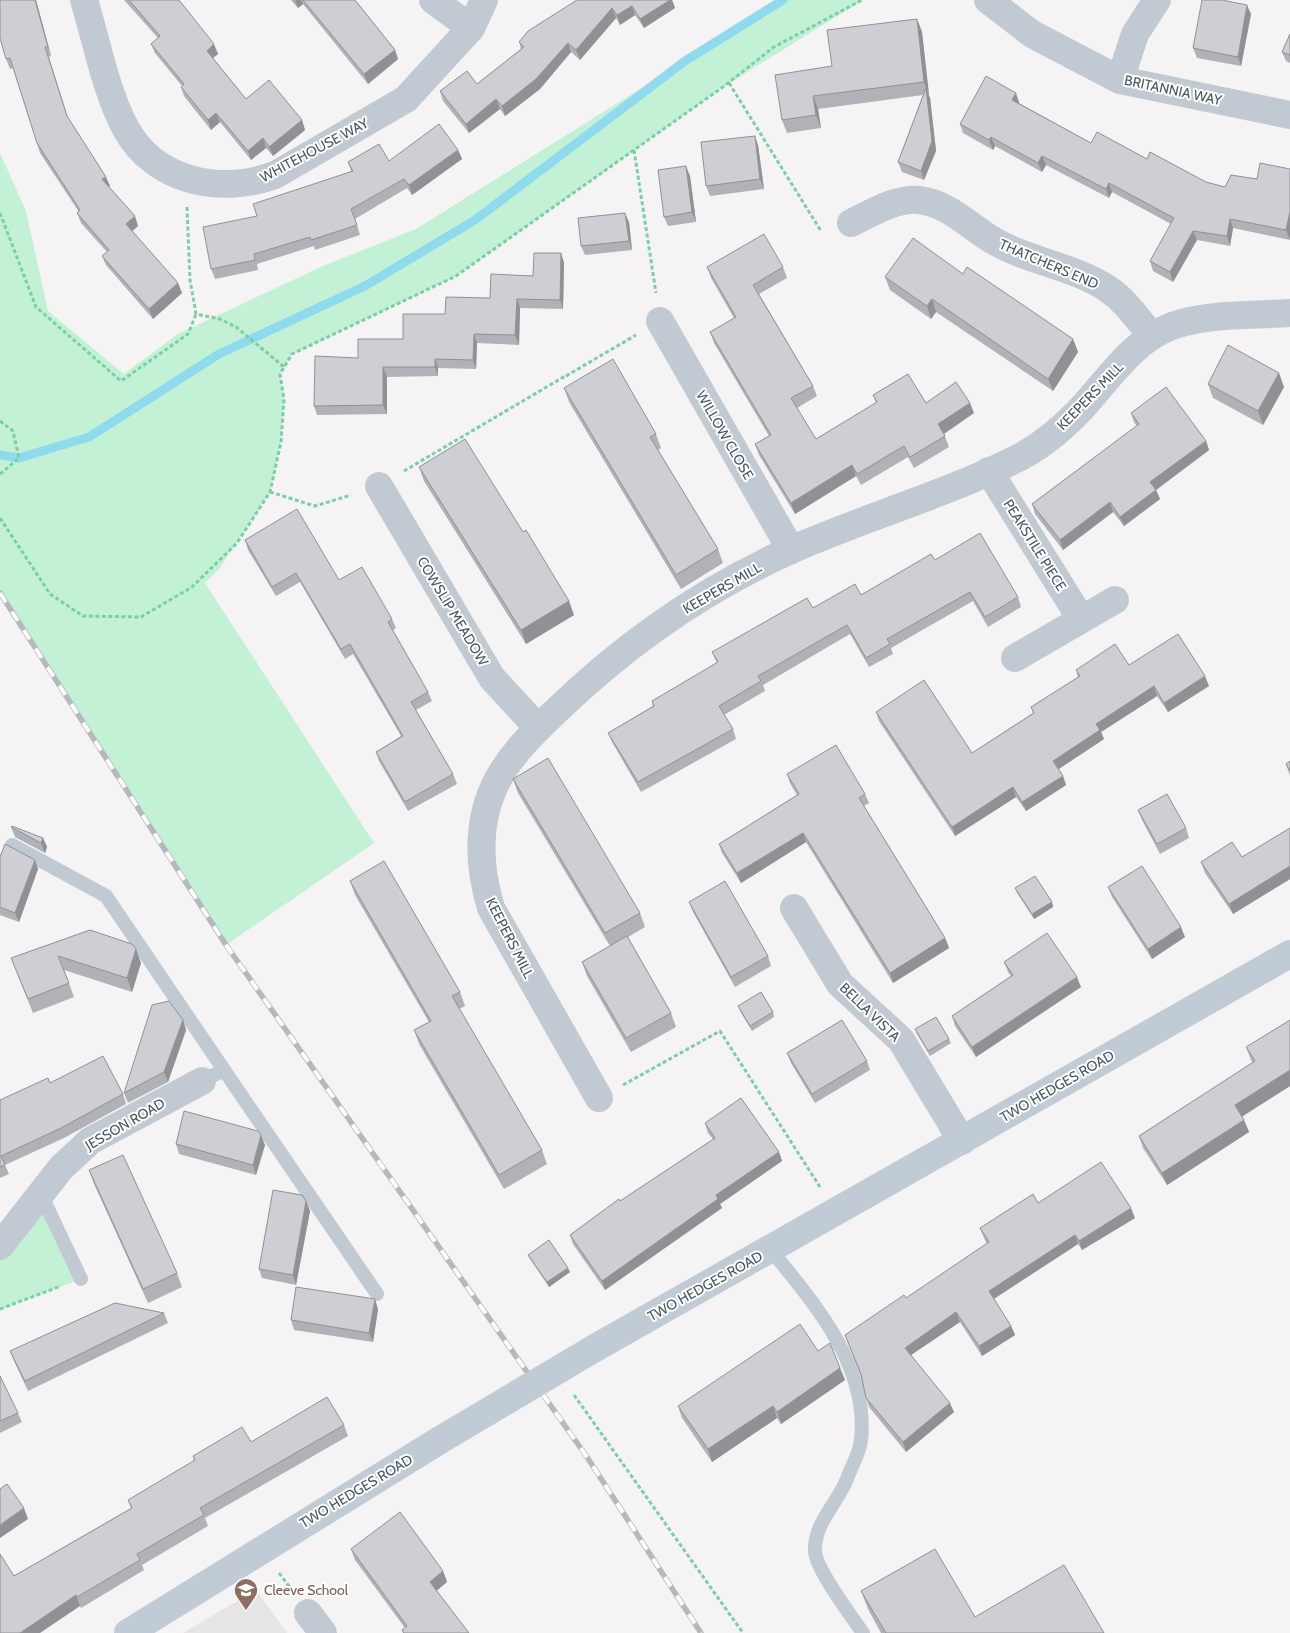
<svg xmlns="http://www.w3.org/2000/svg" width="1290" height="1633" viewBox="0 0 1290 1633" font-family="Cabin,sans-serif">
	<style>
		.education { fill: #e6e4e5 }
		.green { fill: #c3f1d5 }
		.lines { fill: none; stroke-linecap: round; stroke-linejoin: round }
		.stream { stroke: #90daee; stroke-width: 9 }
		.path { stroke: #7ad0a6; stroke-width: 3; stroke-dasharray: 4 2.5; stroke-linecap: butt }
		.lane { stroke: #c1cad2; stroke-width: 14 }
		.street { stroke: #c1cad2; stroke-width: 28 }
		.secondary { stroke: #c1cbd6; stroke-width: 28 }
		.rail-casing { stroke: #b5b8bd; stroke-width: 5.5 }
		.rail { stroke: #fff; stroke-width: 4; stroke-dasharray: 11; stroke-linecap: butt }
		.secondary-bridge { stroke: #c1cbd6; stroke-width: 28 }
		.wall { fill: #b0b2b7 }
		.shaded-wall { fill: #909195 }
		.building { fill: #cdcfd5; stroke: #909195 }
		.labels { text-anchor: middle; stroke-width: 4; stroke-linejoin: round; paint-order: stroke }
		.street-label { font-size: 14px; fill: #4a5661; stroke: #fff }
		.education-label { font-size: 14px; fill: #785e54; stroke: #fff; text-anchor: start }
	</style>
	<rect width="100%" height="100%" fill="#f5f3f3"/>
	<path class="education" d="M256,1590l31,43h-104z"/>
	<g class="green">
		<path d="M783,0h80l-140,87 -267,189 -164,78 -12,20 4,25 -3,43 -11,50 -51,77 -14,14 169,260 -148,102 -226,-352v-440l26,58 22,100 76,63 54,-40 145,-68 93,-37z"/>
		<path d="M40,1192l41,87 -81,30v-63z"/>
	</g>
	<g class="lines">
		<path class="stream" d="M0,455l19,3 70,-21 130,-83 146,-68 110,-66 210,-159 98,-61"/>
		<g class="path">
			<path d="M729,83l92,148"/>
			<path d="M634,150l22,143"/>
			<path d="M187,207l3,73 6,34 24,5 16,8 48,40"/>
			<path d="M0,213l36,94 85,74 67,-47 8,-20"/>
			<path d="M566,376l70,-41"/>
			<path d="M0,421l13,10 6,27 -19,16"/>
			<path d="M404,471l163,-96"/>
			<path d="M270,492l45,14 36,-11"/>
			<path d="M0,518l50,76 33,22 58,1 51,-30 45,-44 33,-51 11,-50 3,-43 -4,-25 12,-20 164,-78 267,-189 51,-40 88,-47"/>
			<path d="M623,1085l97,-54 100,156"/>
			<path d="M0,1309l61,-23"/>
			<path d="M574,1395l169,238"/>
			<path d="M279,1573l13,17"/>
		</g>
		<g class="lane">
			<path d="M12,845l94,51 118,174"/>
			<path d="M202,1081l22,-11 153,224"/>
			<path d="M40,1192l41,87"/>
			<path d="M770,1249c44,54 99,116 91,191 -1,13 -10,27 -14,39 -10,25 -33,44 -32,72 0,17 37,66 48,82"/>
		</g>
		<g class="street">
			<path d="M84,0c12,39 22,92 41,127 29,55 95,68 150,48l131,-76 65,-71 13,-28"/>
			<path d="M433,0l38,28"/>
			<path d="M988,0l44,34 88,46 170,35"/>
			<path d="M1120,80l15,-46 22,-34"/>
			<path d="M851,223c21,-10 44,-25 68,-23 27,3 47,23 70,38 36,23 83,27 119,51 18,12 30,31 44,47"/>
			<path d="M660,321l131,229"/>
			<path d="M989,471l92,148"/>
			<path d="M379,486l113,192 46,50"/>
			<path d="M1015,658l100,-58"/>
			<path d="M794,908l46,76 61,56 61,101"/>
			<path d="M599,1098l-108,-190c-12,-40 -15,-81 3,-121 14,-30 37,-52 61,-75 68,-66 149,-123 236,-162 72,-32 150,-54 221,-89 26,-12 49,-31 69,-52 28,-30 51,-68 91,-83 36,-13 80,-10 118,-13"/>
			<path d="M0,1246l61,-78 29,-27 112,-60"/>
			<path d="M308,1613l15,20"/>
		</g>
		<g class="secondary">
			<path d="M595,1348l695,-394"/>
			<path d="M128,1633l312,-193"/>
		</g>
		<g class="rail-casing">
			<path id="rail" d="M0,593l226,352 361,512 114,176"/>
		</g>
		<use href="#rail" class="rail"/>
		<path class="secondary-bridge" d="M440,1440l155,-92"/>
	</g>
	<g class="wall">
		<path d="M36,0l15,56 -2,1 19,61 42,68 -1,1 29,39 -6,5 46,52 4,10 -29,26 -47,-54 -4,-9 5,-4 -26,-29 -4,-10 2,-1 -39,-59 -27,-85 -3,1 -4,-10z"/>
		<path d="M124,0h55l39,54 -5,4 33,41 56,21 3,10 -32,26 -7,-8 -15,12 -31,-38 -9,8 -27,-34 -3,-9 1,-1 -27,-33 -4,-9 7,-6z"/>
		<path d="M291,0h64l40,50 3,9 -30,25 -65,-80 -5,4z"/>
		<path d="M577,0h95l3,8 -31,20 -9,-13 -15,10 -4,-7 -36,42 -9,-8 -31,37 -35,27 -5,-7 -31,24 -26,-32 -3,-10 37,-7 44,-35 -2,-7z"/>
		<path d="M1251,14l-10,52 -44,-8 -4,-10z"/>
		<path d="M917,19l5,13 7,63h-1l2,3 6,53 -12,29 -22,-8 -4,-10 25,-67 -105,14 3,19 -34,5 -5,-13 50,-54z"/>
		<path d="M1290,34v29l-4,-2 -4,-9z"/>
		<path d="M1019,102v1l72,40 56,16 59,23 19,5 65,-18v71l-57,-12 -3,18 -33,-6 -24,42 -20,-11 -3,-10 21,-37 -59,-32 -3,6 -63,-33 -4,7 -47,-26 -2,4 -30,-17 -3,-9z"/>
		<path d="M758,145l6,44 -54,7 -4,-10z"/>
		<path d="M458,150l4,9 -50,36 -5,-7 -52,31 5,16 -45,15 -1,-4 -57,18 1,6 -43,9 -4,-10 46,-53 94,-45 -3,-9 41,-1z"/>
		<path d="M690,176l6,46 -28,4 -4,-9z"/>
		<path d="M629,222l3,28 -47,5 -4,-9z"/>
		<path d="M561,253l3,10 -1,46 -43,-1 -1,37 -42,-2 -1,26 -38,-1v8l-51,1v37l-70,1 -3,-9 44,-48 45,-19 42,-25 45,-16 43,-22z"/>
		<path d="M707,267h76l4,11 -28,16 54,92 4,10 -20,12 19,31 60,-36 -3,-8 53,8 48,10 -30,21 5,13 -35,21 -6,-11 -47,28 -5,-9 -61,38 -36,-59 -4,-11 14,-8 -55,-93 -4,-11 24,-14 -23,-40z"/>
		<path d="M963,274l110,65 5,13 -25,39 -117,-79 -5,7 -41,-29 -5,-13z"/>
		<path d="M1208,384l76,3 -21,38 -50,-27z"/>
		<path d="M564,388l92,46 5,14 -3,2 60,99 5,14 -42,26 -112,-187z"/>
		<path d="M1131,413l75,28 3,9 -53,40 4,9 -36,27 -11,-14 -50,38 -28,-36 -3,-10 105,-78 -3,-4z"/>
		<path d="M419,467l155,148 -48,29 -102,-163z"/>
		<path d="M245,540l94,40 53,39 4,9 -3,2 35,62 4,9 -16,9 37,64 4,10 -49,27 -29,-50 -3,-9 25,-16 -48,-82 -8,5 -45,-77 -24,14 -28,-46z"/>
		<path d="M935,560l83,37 3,10 -33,20 -15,-26 -82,47 2,6 -24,13 -19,-33 -87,51 2,6 -41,24 9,14 3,10 -95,53 -29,-50 -4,-9 45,-27 -1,-5 65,-38 -5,-11 101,-44 48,-13z"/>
		<path d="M1129,665l80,21 -41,26 -11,-16 -56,36 3,7 -45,30 4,7 3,9 -40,26 -10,-14 -61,39 -76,-115 -3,-9 96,41 61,-40 -2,-6 47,-30 -2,-7z"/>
		<path d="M1290,761v15l-4,-12z"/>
		<path d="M787,774l78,20 4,9 -5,3 81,132 4,10 -56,35 -87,-141 -65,41 -19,-30 -3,-9 78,-49 -7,-12z"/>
		<path d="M513,779l127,134 5,14 -17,10 43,76 5,14 -45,25 -44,-76 -5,-14 28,-16 -92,-153z"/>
		<path d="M1138,810l48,18 3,10 -29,16 -18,-34z"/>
		<path d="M11,827l32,11 4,9 -2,6 -30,-16z"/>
		<path d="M1290,828v51l-57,35 -28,-41 -4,-11 41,-5z"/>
		<path d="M0,857l38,12 -19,53 -19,-7z"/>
		<path d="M350,881l110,111 5,14 -6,3 83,141 5,14 -43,25 -85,-145 -5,-14 15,-8 -74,-127z"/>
		<path d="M1108,887l77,50 -33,22 -40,-62z"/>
		<path d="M1015,888l37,14 1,5 -19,12 -17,-26z"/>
		<path d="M689,902l79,54 3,10 -36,21 -42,-75z"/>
		<path d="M90,930l51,33 -9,29 -68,-22 10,27 -41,16 -22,-55z"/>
		<path d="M1004,962l77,25 -105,70 -21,-31 -3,-10 59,-40 -3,-4z"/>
		<path d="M738,1006l35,6 1,5 -22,14 -12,-20z"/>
		<path d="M183,1020l3,10 -18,52 -40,21 -4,-10z"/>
		<path d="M915,1029l34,10 2,4 -21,13 -13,-22z"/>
		<path d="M1246,1047l44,39 -48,30 2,4 5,12 -82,53 -24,-37 -4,-12 114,-73 -2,-3z"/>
		<path d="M787,1053l80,8 3,9 -55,33 -24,-40z"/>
		<path d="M50,1083l73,11 3,10 -62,34 -59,27 4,9 -9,4v-78z"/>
		<path d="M705,1123l74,29 3,9 -62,43 2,4 -117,82 -32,-46 -3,-9 143,-96 -5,-6z"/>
		<path d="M176,1144l89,1 -9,30 -77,-21z"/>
		<path d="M89,1170l88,103 5,14 -34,16 -54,-119z"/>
		<path d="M306,1201l4,10 -14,74 -34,-7 -3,-9z"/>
		<path d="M1038,1203l97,15 -53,32 -4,-6 -84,55 17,27 4,9 -33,21 -22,-34 -49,33 43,57 -48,40 -37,-45 -3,-9 -5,-22 -16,-41 61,-37 81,-54 -3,-6 -4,-10z"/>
		<path d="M528,1255l42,17 -21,15 -19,-28z"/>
		<path d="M378,1309l-5,33 -79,-12 -3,-10z"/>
		<path d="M164,1313l4,10 -140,68 -14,-30 -4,-10z"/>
		<path d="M818,1351l22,17 5,12 -64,44 -4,-6 -65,44 -30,-44 -4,-12z"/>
		<path d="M0,1376l18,37 4,9 -22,11z"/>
		<path d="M344,1425l4,11 -143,82 3,8 -66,39 2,5 -63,38 -1,-2 -66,-30 117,-68 -3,-8 66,-39 -1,-5 58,-14z"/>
		<path d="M351,1549l92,22 4,11 -11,8 33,43h-66l-1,-3 3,-2 -50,-68z"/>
		<path d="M861,1591l114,26 129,16h-223l-13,-24z"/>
	</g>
	<g class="shaded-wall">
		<path d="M35,0h1l15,56 -3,-9z"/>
		<path d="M295,0h6l2,4 -5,4z"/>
		<path d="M670,0h2l3,8 -31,20 -4,-9z"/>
		<path d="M1247,5l4,9 -10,52 -3,-9z"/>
		<path d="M632,6l3,9 -15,10 -3,-10z"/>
		<path d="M612,8l4,10 -36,42 -4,-10z"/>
		<path d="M917,19l5,13 7,63 -5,-13z"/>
		<path d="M568,43l3,9 -31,37 -35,27 -3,-10z"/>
		<path d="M214,44l4,10 -8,6 -3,-9z"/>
		<path d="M395,50l3,9 -30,25 -4,-10z"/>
		<path d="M926,88l4,10 6,53 -12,29 -3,-9z"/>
		<path d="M1016,93l3,9 -4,7 -3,-9z"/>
		<path d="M813,96l5,13 3,19 -5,-13z"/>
		<path d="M496,99l4,10 -31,24 -3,-9z"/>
		<path d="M216,113l4,9 -9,8 -3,-10z"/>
		<path d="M302,120l3,10 -32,26 -4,-9z"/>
		<path d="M755,136l3,9 6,44 -4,-10z"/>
		<path d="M991,137l4,9 -2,4 -4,-10z"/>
		<path d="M263,138l3,10 -15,12 -3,-9z"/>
		<path d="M458,150l4,9 -50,36 -3,-10z"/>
		<path d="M1042,156l4,9 -4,7 -4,-9z"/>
		<path d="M686,166l4,10 6,46 -4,-10z"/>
		<path d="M106,177l4,9 -4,3 -4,-10z"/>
		<path d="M1109,183l3,9 -3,6 -3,-9z"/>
		<path d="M1290,212v28l-4,-10z"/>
		<path d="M625,213l4,9 3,28 -3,-9z"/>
		<path d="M135,216l3,10 -8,7 -4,-9z"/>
		<path d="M1230,219l3,9 -3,18 -3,-10z"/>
		<path d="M1193,231l4,9 -24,42 -3,-10z"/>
		<path d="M561,253l3,10 -1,46 -3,-9z"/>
		<path d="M178,283l4,10 -29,26 -4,-10z"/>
		<path d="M517,299l3,9 -1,37 -4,-10z"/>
		<path d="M932,299l4,13 -5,7 -4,-13z"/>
		<path d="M474,334l3,9 -1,26 -3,-9z"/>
		<path d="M1073,339l5,13 -25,39 -5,-12z"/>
		<path d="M435,359l3,9v8l-3,-9z"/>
		<path d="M383,367l4,10v37l-4,-9z"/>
		<path d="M1279,373l5,14 -21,38 -5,-14z"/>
		<path d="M970,403l4,10 -32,22 -4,-11z"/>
		<path d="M1206,441l3,9 -53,40 4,9 -36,27 -4,-9 30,-35z"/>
		<path d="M852,465l4,11 -61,38 -4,-11z"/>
		<path d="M1110,502l3,10 -50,38 -3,-10z"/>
		<path d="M569,601l5,14 -48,29 -5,-14z"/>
		<path d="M1205,676l4,10 -41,26 -4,-9z"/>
		<path d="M1154,686l3,10 -56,36 3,7 -47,31 -4,-9 43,-37z"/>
		<path d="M1063,776l3,9 -40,26 -4,-9z"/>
		<path d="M1013,787l3,10 -61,39 -3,-9z"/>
		<path d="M803,833l3,9 -65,41 -4,-10z"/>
		<path d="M43,838l4,9 -2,6 -4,-10z"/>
		<path d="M35,860l3,9 -19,53 -4,-9z"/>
		<path d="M1290,866v13l-57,35 -4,-10z"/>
		<path d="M1052,902l1,5 -19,12 -2,-5z"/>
		<path d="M1181,927l4,10 -33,22 -4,-10z"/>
		<path d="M945,938l4,10 -56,35 -3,-10z"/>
		<path d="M136,949l5,14 -9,29 -5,-14z"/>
		<path d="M1077,977l4,10 -105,70 -4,-10z"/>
		<path d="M183,1020l3,10 -18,52 -4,-10z"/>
		<path d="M1290,1070v16l-50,32 -5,-13z"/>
		<path d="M1244,1120l5,12 -82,53 -5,-12z"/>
		<path d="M261,1135l4,10 -9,30 -3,-10z"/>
		<path d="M779,1152l3,9 -62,43 2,4 -117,82 -3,-9 114,-86z"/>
		<path d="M306,1201l4,10 -14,74 -3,-10z"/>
		<path d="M1131,1208l4,10 -53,32 -3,-9z"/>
		<path d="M1075,1235l3,9 -86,56 -3,-9z"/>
		<path d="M568,1268l2,4 -21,15 -2,-5z"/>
		<path d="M375,1299l3,10 -5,33 -4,-9z"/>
		<path d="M956,1312l4,10 -52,35 -3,-9z"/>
		<path d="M1011,1326l4,9 -33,21 -3,-10z"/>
		<path d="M840,1368l5,12 -64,44 -4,-12z"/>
		<path d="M950,1403l4,9 -48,40 -3,-10z"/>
		<path d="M773,1406l4,12 -65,44 -4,-13z"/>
		<path d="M24,1508l4,11 -28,19v-13z"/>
		<path d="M443,1571l4,11 -13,11 -4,-11z"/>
		<path d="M76,1595l4,11 -40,27h-20z"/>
	</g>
	<g class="building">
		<path d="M0,0h35l13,47h-3l22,69 39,61 -4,2 33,37 -9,8 52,59 -29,26 -47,-53 7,-6 -32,-37 3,-3 -43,-67 -27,-85 -4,1 -6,-21z"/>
		<path d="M129,0h50l35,44 -7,7 39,48 23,-19 33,40 -33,27 -6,-9 -15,13 -32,-38 -8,7 -27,-33 3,-3 -33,-40 9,-8z"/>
		<path d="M303,0h52l40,50 -31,24z"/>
		<path d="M577,0h93l-30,19 -8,-13 -15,9 -5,-7 -36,42 -8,-7 -32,36 -34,27 -6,-7 -30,25 -26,-33 27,-20 10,13 47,-37 -5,-5 9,-11z"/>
		<path d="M1202,0h20l25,5 -9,52 -45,-9z"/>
		<path d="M917,19l7,63 -111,14 3,19 -34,5 -7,-45 57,-9 -5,-36z"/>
		<path d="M1290,34v21l-8,-3z"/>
		<path d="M986,76l30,17 -4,7 79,43 6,-11 50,27 3,-7 56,30 19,5 6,-12 26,4 3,-16 30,6v43l-4,18 -56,-11 -3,17 -34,-5 -23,41 -20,-11 24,-43 -65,-35 -3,6 -64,-33 -4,7 -47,-26 -2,3 -29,-16z"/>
		<path d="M926,88l6,53 -11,30 -23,-9z"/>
		<path d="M439,124l19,26 -49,35 -5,-6 -53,30 6,16 -46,15 -1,-3 -56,17 1,6 -44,9 -8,-42 54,-11 -4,-12 100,-33 -5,-9 31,-18 10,17z"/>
		<path d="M755,136l5,43 -54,7 -5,-44z"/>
		<path d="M686,166l6,46 -28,5 -6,-47z"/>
		<path d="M625,213l4,28 -48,5 -3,-28z"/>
		<path d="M764,234l19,33 -30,18 60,101 -22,12 25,41 61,-37 -4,-7 35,-21 18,29 30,-21 14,21 -32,21 7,12 -35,21 -6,-11 -47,28 -5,-9 -61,38 -36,-59 16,-9 -61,-103 26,-15 -29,-50z"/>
		<path d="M913,238l50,36 4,-7 106,72 -25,40 -116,-80 -5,7 -42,-29z"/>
		<path d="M534,253h27l-1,47 -43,-1 -2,36 -41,-1 -1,26 -38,-1v8h-52v38l-69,1 1,-50 43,2v-19h45v-25h42l1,-17 44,1 1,-24 42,2z"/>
		<path d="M1228,345l51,28 -21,38 -50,-27z"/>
		<path d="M613,359l43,75 -6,3 68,112 -42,26 -112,-187z"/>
		<path d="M1166,387l40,54 -56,41 6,8 -36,27 -10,-15 -50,38 -28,-36 107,-80 -8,-11z"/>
		<path d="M465,439l58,93 3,-2 43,71 -48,29 -102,-163z"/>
		<path d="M297,509l42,71 23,-13 30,52 -4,3 40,70 -17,10 42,72 -48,28 -29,-50 27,-16 -53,-92 -9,5 -45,-76 -24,14 -27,-47z"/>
		<path d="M980,533l38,64 -33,20 -15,-25 -83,47 3,5 -24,14 -19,-33 -89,51 3,5 -42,25 14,23 -95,53 -30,-49 46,-27 -2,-5 66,-39 -6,-10 95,-54 6,10 42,-24 6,11 70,-41 4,6z"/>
		<path d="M1178,634l27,42 -41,27 -10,-17 -58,38 4,6 -47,31 10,15 -41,26 -9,-15 -61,40 -76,-115 48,-32 48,73 62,-40 -3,-6 49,-31 -4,-6 39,-26 14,21z"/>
		<path d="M836,745l29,49 -6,4 86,140 -55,35 -87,-140 -66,40 -18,-29 80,-50 -12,-20z"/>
		<path d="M548,758l92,155 -35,20 -92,-154z"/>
		<path d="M1290,761v10l-4,-7z"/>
		<path d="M1167,794l19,34 -29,16 -19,-34z"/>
		<path d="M12,826l31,12 -2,5 -30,-16z"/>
		<path d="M1290,828v38l-61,38 -28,-42 31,-20 10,15z"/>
		<path d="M5,844l30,16 -20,53 -15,-6v-50z"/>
		<path d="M384,861l76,131 -8,4 90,154 -43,25 -85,-145 17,-9 -81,-140z"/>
		<path d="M1142,866l39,61 -33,22 -40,-62z"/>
		<path d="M1035,876l17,26 -20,12 -17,-26z"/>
		<path d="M725,881l43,75 -37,21 -42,-75z"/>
		<path d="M90,930l42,14 4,5 -9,29 -69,-22 11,27 -41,16 -17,-41z"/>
		<path d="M1047,933l30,44 -105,70 -20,-31 61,-41 -9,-13z"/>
		<path d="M627,936l44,77 -45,25 -44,-76z"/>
		<path d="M761,992l12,20 -23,14 -12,-20z"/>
		<path d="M169,1001l14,19 -19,52 -40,21 28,-88z"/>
		<path d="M936,1017l13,22 -21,12 -13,-22z"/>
		<path d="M842,1020l25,41 -55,33 -25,-41z"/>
		<path d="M1290,1020v50l-55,35 9,15 -82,53 -23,-37 116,-75 -9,-14z"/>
		<path d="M103,1056l20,38 -62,34 -60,28 4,9 -5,2v-67l48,-22 2,5z"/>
		<path d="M741,1098l38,54 -63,43 2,4 -116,82 -32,-46 49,-36 1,2 95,-63 -10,-15z"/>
		<path d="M184,1111l74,20 3,4 -8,30 -77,-21z"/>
		<path d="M123,1155l54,118 -34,16 -54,-119z"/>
		<path d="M1101,1162l30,46 -52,33 -4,-6 -86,56 22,35 -32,20 -23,-34 -51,36 45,55 -47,39 -37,-44 -5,-24 -16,-39 59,-40 2,3 83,-56 -9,-14 53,-34 5,9z"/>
		<path d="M273,1190l29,5 4,6 -13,74 -34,-6z"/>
		<path d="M549,1240l19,28 -21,14 -19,-27z"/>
		<path d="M296,1287l79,12 -6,34 -78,-13z"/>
		<path d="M115,1303l49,10 -139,68 -15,-30z"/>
		<path d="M800,1324l18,27 12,-8 10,25 -63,44 -4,-6 -65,43 -30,-43z"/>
		<path d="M0,1376l18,37 -18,8z"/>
		<path d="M327,1397l17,28 -144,83 4,7 -67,39 3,6 -63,37 -1,-2 -56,38h-20v-79l14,22 118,-68 -4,-8 67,-40 -2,-4 49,-29 9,15z"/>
		<path d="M7,1484l17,24 -24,17v-36z"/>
		<path d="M400,1512l43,59 -13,11 39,51h-65l-2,-3 5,-4 -56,-77z"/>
		<path d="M935,1549l40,68 89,-52 40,68h-218l-25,-42z"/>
	</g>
	<defs>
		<g id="school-pin" transform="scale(1.25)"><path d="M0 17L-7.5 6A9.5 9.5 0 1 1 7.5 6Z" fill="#8d6e63" stroke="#fff"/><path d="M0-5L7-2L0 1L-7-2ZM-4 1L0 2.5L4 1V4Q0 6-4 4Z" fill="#fff"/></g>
	</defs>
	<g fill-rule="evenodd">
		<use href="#school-pin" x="246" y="1590"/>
	</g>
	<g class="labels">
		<g class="street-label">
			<text transform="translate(1173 90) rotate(12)" y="5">BRITANNIA WAY</text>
			<text transform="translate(314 150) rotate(-28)" y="5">WHITEHOUSE WAY</text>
			<text transform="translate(1049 264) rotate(23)" y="5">THATCHERS END</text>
			<text transform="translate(1090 396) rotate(-46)" y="5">KEEPERS MILL</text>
			<text transform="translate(725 435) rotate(60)" y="5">WILLOW CLOSE</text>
			<text transform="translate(1035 545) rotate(58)" y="5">PEAKSTILE PIECE</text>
			<text transform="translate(722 588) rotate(-30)" y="5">KEEPERS MILL</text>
			<text transform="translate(453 611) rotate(59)" y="5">COWSLIP MEADOW</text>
			<text transform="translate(510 938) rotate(63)" y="5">KEEPERS MILL</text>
			<text transform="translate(870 1012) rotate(44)" y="5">BELLA VISTA</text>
			<text transform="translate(1057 1086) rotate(-30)" y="5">TWO HEDGES ROAD</text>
			<text transform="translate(125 1124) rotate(-30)" y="5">JESSON ROAD</text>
			<text transform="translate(705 1286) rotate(-29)" y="5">TWO HEDGES ROAD</text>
			<text transform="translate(356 1491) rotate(-31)" y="5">TWO HEDGES ROAD</text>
		</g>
		<g class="education-label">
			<text x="264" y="1595">Cleeve School</text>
		</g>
	</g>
</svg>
